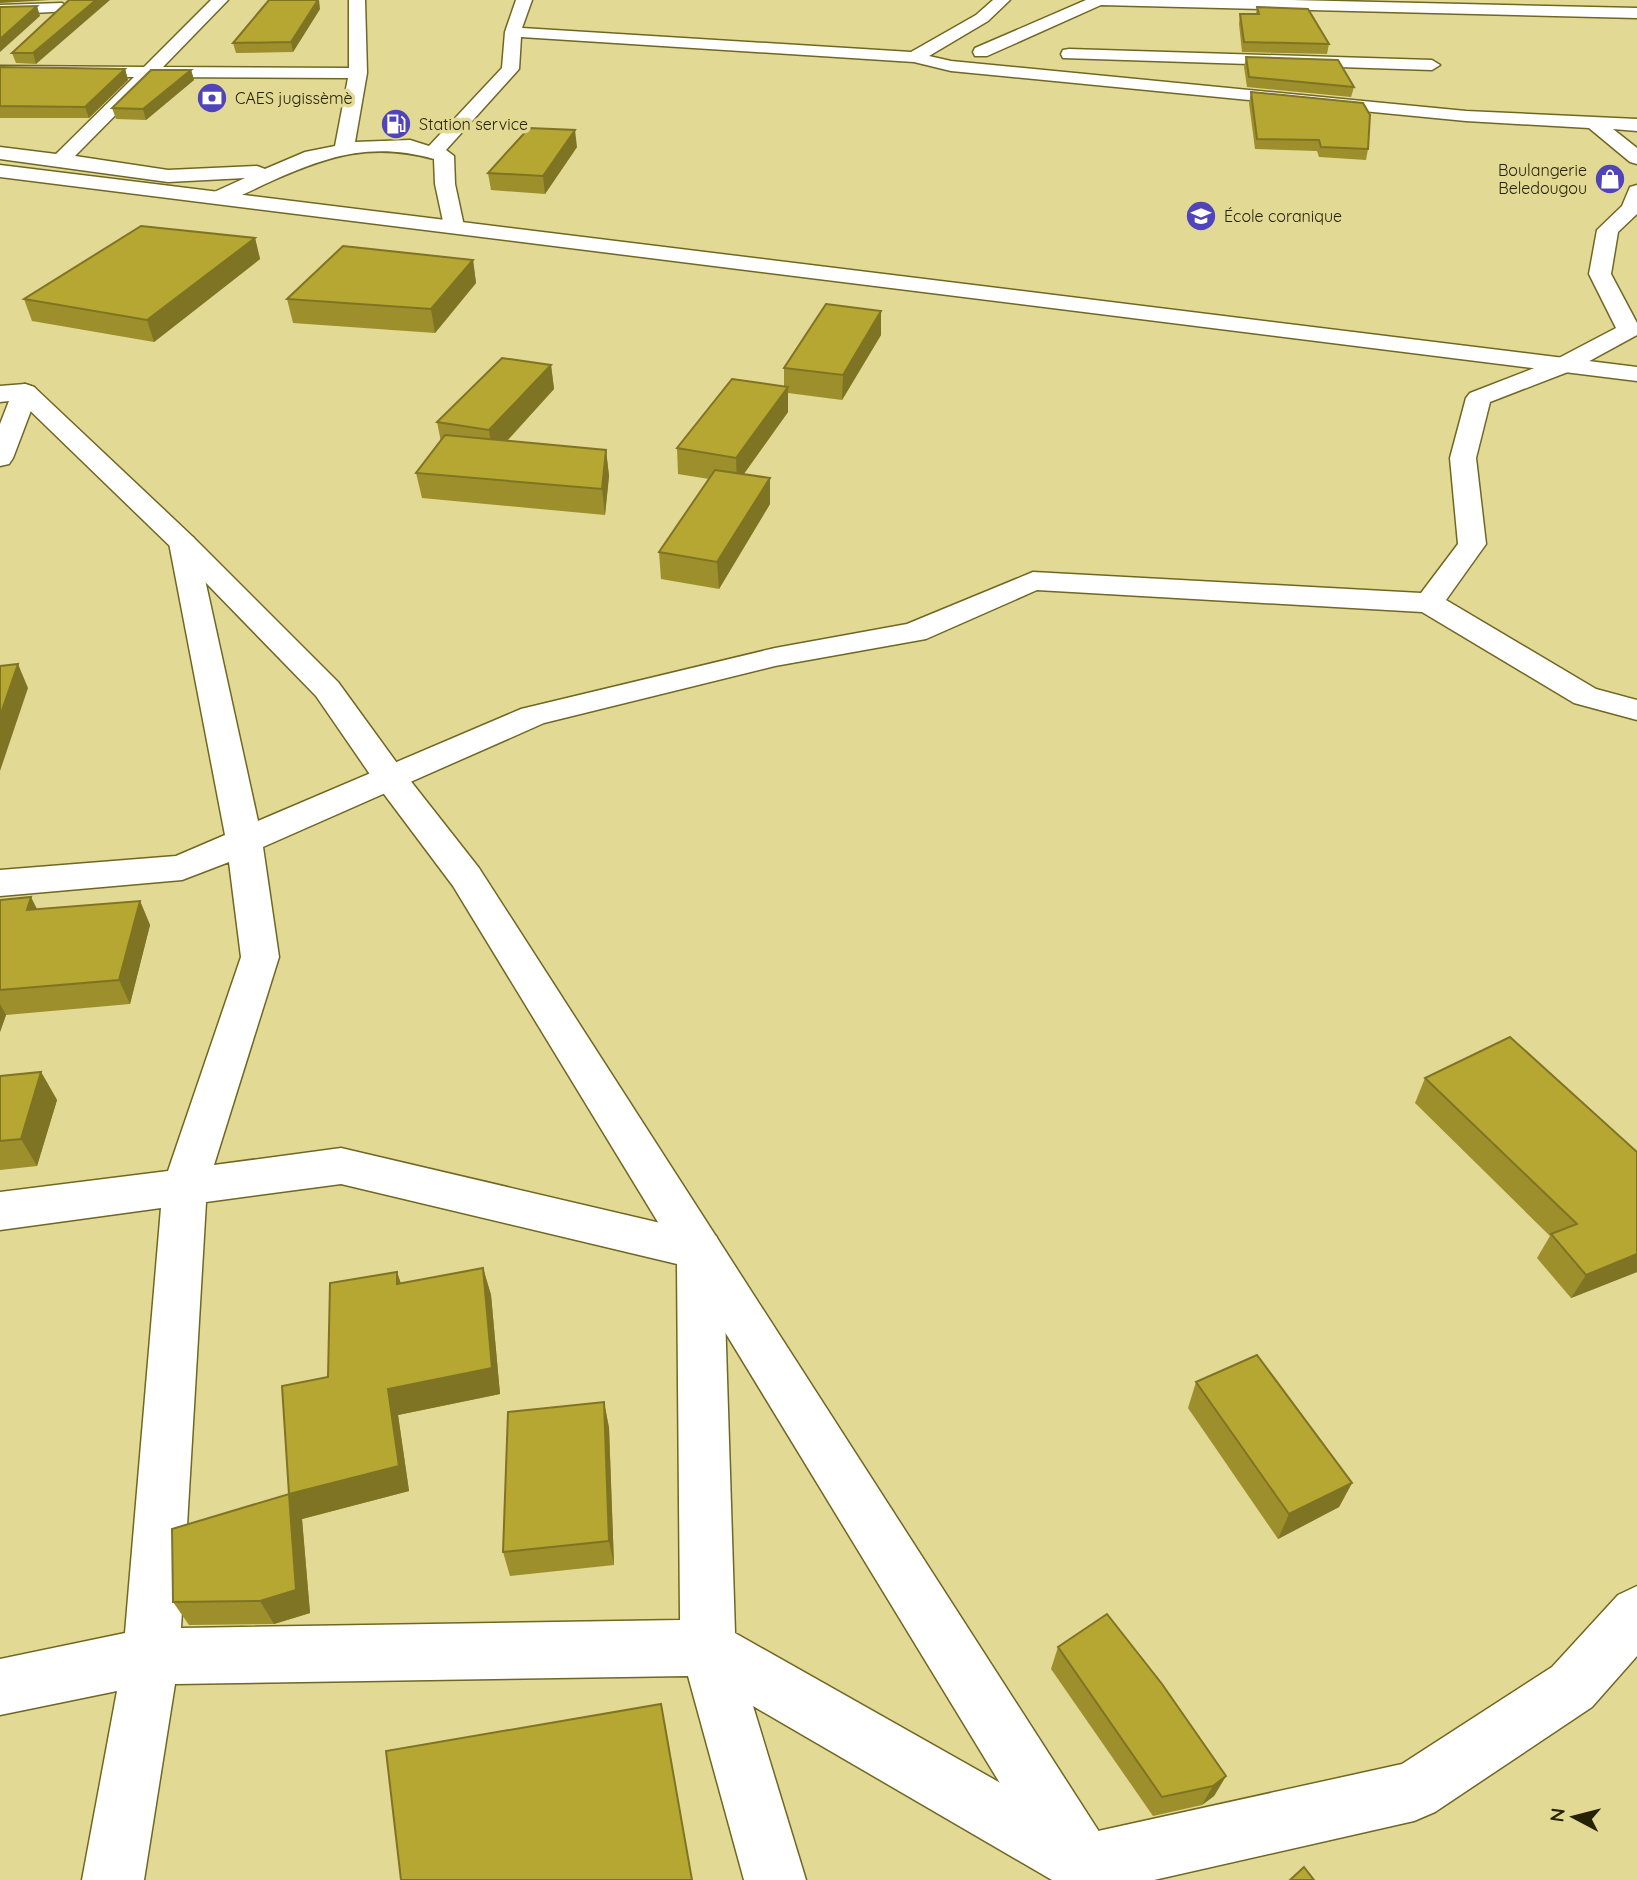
<svg xmlns="http://www.w3.org/2000/svg" width="1637" height="1880" viewBox="0 0 1637 1880" font-family="Quicksand,sans-serif">
	<style>
		.lines { fill: none; stroke-linecap: round; stroke-linejoin: round }
		.minor-casing { stroke: #706723; stroke-width: 3 }
		.major-casing { stroke: #706723; stroke-width: 3 }
		.highway-casing { stroke: #706723; stroke-width: 3 }
		.minor { fill: #fff; fill-rule: evenodd }
		.major { fill: #fff; fill-rule: evenodd }
		.highway { fill: #fff; fill-rule: evenodd }
		.wall { fill: #9d8f2b }
		.shaded-wall { fill: #7f7423 }
		.building { fill: #b6a632; stroke: #7f7423; stroke-width: 2 }
		.labels { text-anchor: middle; stroke-width: 7; stroke-linejoin: round; paint-order: stroke }
		.far-poi-label { font-size: 16px; fill: #262206; stroke: #e2d994; text-anchor: start }
	</style>
	<rect width="100%" height="100%" fill="#e2d994"/>
	<g class="lines">
		<g class="minor-casing">
			<g id="minor">
				<path d="M211,0h17l-65,67 186,1v-68h16l2,73 -12,69 55,-2 19,6 73,-78 3,-36 11,-32h16l-10,28 389,24 65,-37 17,-15h17l-22,21 -59,35 22,5 515,50 171,8v12l-24,-2 24,19v16l-7,-2 -41,-34 -123,-7 -515,-50 -37,-9 -393,-25 -2,32 -73,81 8,6 1,28 9,42 -3,4h-14l-3,-4 -9,-42 -1,-25c-61,-17 -104,-4 -160,21 -18,8 -36,18 -55,23l-7,-2 -3,-4 3,-4 33,-15 -77,4 -168,-23v-12l56,7 78,-77 -134,-1v-10l144,1zM153,77l195,1 -13,68 -30,6 -40,17 -8,-3 -89,4 -93,-14z"/>
				<path d="M1086,0h205l346,8v10l-536,-13 -114,51h-12l-2,-4 2,-4z"/>
				<path d="M62,3l8,5 -2,3 -68,4v-10z"/>
				<path d="M1069,49l363,11 8,5 -8,5 -369,-12 -2,-4 2,-4z"/>
				<path d="M1637,185v29l-19,18 -7,42 26,49v12l-64,35 -83,32 -14,56 10,86 -40,56 150,89 41,11v20l-63,-17 -152,-91 -385,-22 -111,49 -151,27 -231,57 -281,124 16,110 -65,208 127,-17 375,88 7,14 12,383 354,200 313,-69 150,-97 66,-72 19,-9v70l-45,51 -157,105 -21,9 -260,59h-102l-299,-174 53,174h-62l-56,-204 -513,8 -31,196h-62l35,-189 -117,24v-56l125,-26 36,-425 -161,22v-38l168,-21 73,-214 -12,-95 -47,18 -182,16v-26l176,-14 49,-21 -56,-292 4,-6 10,-3 10,3 4,6 61,278 263,-112 254,-61 132,-24 126,-52 388,21 37,-49 -8,-86 16,-60 4,-5 85,-33 61,-32 -27,-54 8,-44 25,-24 8,-19zM341,1184l336,80 3,356 -499,8 25,-426z"/>
				<path d="M25,384l9,3 4,5 -25,66 -4,6 -9,2v-42l9,-23 -9,1v-16z"/>
			</g>
		</g>
		<g class="major-casing">
			<path id="major" d="M25,384l9,3 159,150 145,145 64,88 77,98 637,990 9,22h-66l-606,-994 -75,-100 -62,-90 -143,-147 -157,-152 -4,-5 4,-5z"/>
		</g>
		<g class="highway-casing">
			<path id="highway" d="M0,165l1637,202v14l-1637,-204z"/>
		</g>
		<use href="#minor" class="minor"/>
		<use href="#major" class="major"/>
		<use href="#highway" class="highway"/>
	</g>
	<g class="wall">
		<path d="M69,0l-33,64 -20,-1 -4,-10z"/>
		<path d="M1257,7l72,37 -2,10 -85,-2 -3,-28 1,-10h16z"/>
		<path d="M320,9l-27,43 -57,1 -3,-10z"/>
		<path d="M1246,57l108,30 -3,10 -104,-10 -3,-20z"/>
		<path d="M0,67l125,2 3,11 -39,38h-89z"/>
		<path d="M191,70l3,10 -48,40 -30,-1 -4,-11z"/>
		<path d="M1251,92l117,57 -2,11 -47,-3 -2,-6 -62,-2 -6,-46z"/>
		<path d="M577,147l-32,47 -54,-4 -3,-17z"/>
		<path d="M255,238l5,21 -106,83 -122,-21 -8,-22z"/>
		<path d="M473,260l3,23 -41,50 -142,-10 -6,-24z"/>
		<path d="M881,311v24l-39,65 -54,-7v19l-44,62 26,30 -51,85 -58,-10 -2,-27 50,-73 -31,-5 -1,-26 107,-61v-19z"/>
		<path d="M551,365l3,24 -47,52 99,9 3,26 -4,39 -183,-17 -6,-25 25,-31 -4,-20z"/>
		<path d="M0,900l37,9 103,-8 10,24 -20,79 -124,11 -6,17z"/>
		<path d="M41,1072l16,28 -20,66 -37,4v-94z"/>
		<path d="M1425,1078l212,194 -66,26 -34,-40 13,-22 -135,-133z"/>
		<path d="M483,1268l8,27 9,99 -102,21 11,76 -107,28 8,94 -36,11 -85,1 -16,-23 116,-108 39,-117 69,-105 4,12z"/>
		<path d="M1196,1382l156,101 -13,24 -61,32 -90,-131z"/>
		<path d="M604,1402l5,26 5,137 -104,11 -7,-24z"/>
		<path d="M1058,1647l168,129 -12,20 -12,9 -49,11 -102,-147z"/>
	</g>
	<g class="shaded-wall">
		<path d="M0,0h50l-50,3z"/>
		<path d="M96,0h14l-74,64 -3,-11z"/>
		<path d="M319,0l1,9 -27,43 -2,-10z"/>
		<path d="M37,6l3,10 -40,36v-13z"/>
		<path d="M125,69l3,11 -39,38 -4,-11z"/>
		<path d="M191,70l3,10 -48,40 -3,-11z"/>
		<path d="M575,130l2,17 -32,47 -2,-18z"/>
		<path d="M255,238l5,21 -106,83 -7,-22z"/>
		<path d="M473,260l3,23 -41,50 -4,-24z"/>
		<path d="M881,311v24l-39,65 1,-25z"/>
		<path d="M551,365l3,24 -61,67 -4,-26z"/>
		<path d="M788,387v25l-51,71 -1,-25z"/>
		<path d="M606,450l3,26 -4,39 -3,-26z"/>
		<path d="M770,478v26l-51,85 -2,-27z"/>
		<path d="M18,664l10,24 -28,83v-55z"/>
		<path d="M31,897l12,24 -16,-11z"/>
		<path d="M140,901l10,24 -20,79 -11,-24z"/>
		<path d="M0,1004l6,11 -6,17z"/>
		<path d="M41,1072l16,28 -20,66 -16,-27z"/>
		<path d="M1637,1254v18l-66,26 15,-23z"/>
		<path d="M483,1268l8,27 9,99 -102,21 11,76 -107,28 8,94 -36,11 -14,-23 29,-107 99,-105z"/>
		<path d="M397,1272l9,27 -9,-15z"/>
		<path d="M604,1402l5,26 5,137 -5,-24z"/>
		<path d="M1352,1483l-13,24 -61,32 11,-25z"/>
		<path d="M661,1704l6,31 25,145z"/>
		<path d="M1226,1776l-12,20 -12,9 11,-19z"/>
	</g>
	<g class="building">
		<path d="M69,0h27l-63,53h-21z"/>
		<path d="M269,0h49l-27,42 -58,1z"/>
		<path d="M37,6l-37,33v-32z"/>
		<path d="M1257,7l51,2 21,35 -85,-2 -4,-28h19z"/>
		<path d="M1246,57l92,3 16,27 -105,-10z"/>
		<path d="M0,67l125,2 -40,38 -85,-1z"/>
		<path d="M151,70h40l-48,39 -31,-1z"/>
		<path d="M1251,92l112,11 7,12 -2,34 -47,-2 -2,-7 -62,-1z"/>
		<path d="M529,128l46,2 -32,46 -55,-3z"/>
		<path d="M141,226l114,12 -108,82 -123,-21z"/>
		<path d="M343,246l130,14 -42,49 -144,-10z"/>
		<path d="M826,304l55,7 -38,64 -59,-7z"/>
		<path d="M502,358l49,7 -62,65 -52,-8z"/>
		<path d="M732,379l56,8 -52,71 -59,-10z"/>
		<path d="M445,435l161,15 -4,39 -186,-16z"/>
		<path d="M715,470l55,8 -53,84 -58,-10z"/>
		<path d="M18,664l-18,52v-50z"/>
		<path d="M31,897l-4,13 113,-9 -21,79 -119,10v-90z"/>
		<path d="M1510,1037l127,115v102l-51,21 -35,-41 26,-10 -152,-146z"/>
		<path d="M41,1072l-20,67 -21,2v-65z"/>
		<path d="M483,1268l9,100 -104,21 11,77 -110,28 -7,-108 46,-9 2,-94 67,-11v12z"/>
		<path d="M1257,1355l95,128 -63,31 -93,-132z"/>
		<path d="M604,1402l5,139 -106,11 5,-140z"/>
		<path d="M289,1494l7,96 -36,11 -87,1 -1,-73z"/>
		<path d="M1107,1614l55,70 64,92 -13,10 -51,11 -104,-150z"/>
		<path d="M661,1704l31,176h-291l-15,-129z"/>
		<path d="M1304,1867l10,13h-24z"/>
	</g>
	<defs>
		<g id="bank-disc" transform="scale(1.575)"><circle r="9.5" fill="#5044bb" stroke="#e2d994"/><path d="M-6-4H6V4H-6ZM0-2.3a2.3 2.3 0 1 0 0 4.6a2.3 2.3 0 1 0 0-4.6Z" fill="#fff"/></g>
		<g id="fuel-disc" transform="scale(1.575)"><circle r="9.5" fill="#5044bb" stroke="#e2d994"/><path d="M-5.5-6h7V0h2V4h1.3V-2.5L3-4.5l.8-.8L6-3V5H2.5V1h-1V6h-7ZM-4.2-4.7v3.2H.2V-4.7Z" fill="#fff"/></g>
		<g id="shop-disc" transform="scale(1.575)"><circle r="9.5" fill="#5044bb" stroke="#e2d994"/><path d="M-5-2.5h2.3a2.7 3.5 0 0 1 5.4 0H5L5.5 6h-11ZM-1.5-2.5h3a1.5 2.3 0 0 0-3 0Z" fill="#fff"/></g>
		<g id="school-disc" transform="scale(1.575)"><circle r="9.5" fill="#5044bb" stroke="#e2d994"/><path d="M0-5L7-2L0 1L-7-2ZM-4 1L0 2.5L4 1V4Q0 6-4 4Z" fill="#fff"/></g>
	</defs>
	<g fill-rule="evenodd">
		<use href="#bank-disc" x="212" y="98"/>
		<use href="#fuel-disc" x="396" y="124"/>
		<use href="#shop-disc" x="1610" y="179"/>
		<use href="#school-disc" x="1201" y="216"/>
	</g>
	<g class="labels">
		<g class="far-poi-label">
			<text x="235" y="104">CAES jugissèmè</text>
			<text x="419" y="130">Station service</text>
			<text x="1587" y="176" text-anchor="end">Boulangerie<tspan x="1587" dy="18">Beledougou</tspan></text>
			<text x="1224" y="222">École coranique</text>
		</g>
	</g>
	<g transform="translate(1574 1817) rotate(277)" stroke="#e2d994" stroke-width="5" paint-order="stroke">
	<path d="M0-5L12 26L0 18L-12 26Z" fill="#262206"/>
	<text y="-10" font-size="19" font-weight="bold" text-anchor="middle" fill="#262206">N</text>
	</g>
</svg>
